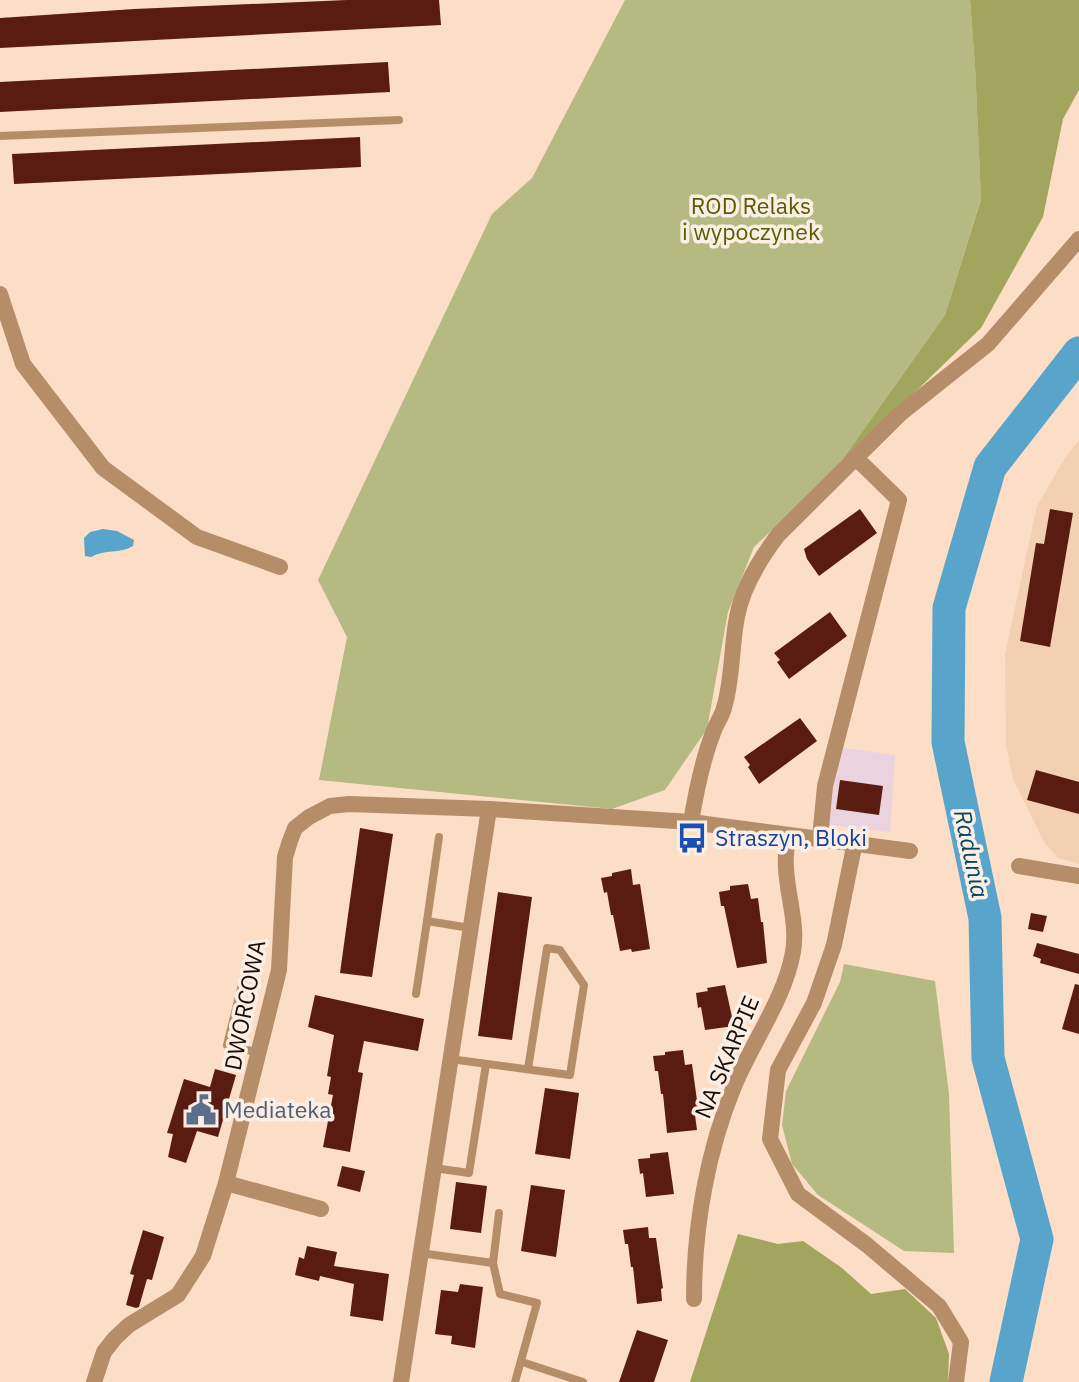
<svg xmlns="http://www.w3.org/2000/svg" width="1079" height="1382" viewBox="0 0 1079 1382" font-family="'IBM Plex Sans',sans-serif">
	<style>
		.commercial { fill: #ead3df }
		.built { fill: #f4d0b3 }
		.green { fill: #b5b982 }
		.forest { fill: #a1a55d }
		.water { fill: #59a4cb }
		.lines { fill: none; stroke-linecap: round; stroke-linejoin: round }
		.river { stroke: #59a4cb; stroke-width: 33 }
		.building { fill: #5a1c11 }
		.service { stroke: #b58d69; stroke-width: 8 }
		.minor { stroke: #b58d69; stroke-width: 16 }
		.labels { text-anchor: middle; stroke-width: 7; stroke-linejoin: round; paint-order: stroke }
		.park-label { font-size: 23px; fill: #5a5b02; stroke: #fbefe5 }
		.transit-label { font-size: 23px; fill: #164399; stroke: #fbefe5; text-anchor: start }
		.street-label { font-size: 23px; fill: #180e06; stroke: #fbefe5 }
		.service-label { font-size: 23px; fill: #4e5e75; stroke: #fbefe5; text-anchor: start }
		.water-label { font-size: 24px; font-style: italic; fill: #054762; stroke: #fbefe5 }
	</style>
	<rect width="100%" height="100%" fill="#fcdec6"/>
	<path class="commercial" d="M836,747l59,8 -5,77 -68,-8z"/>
	<path class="built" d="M1079,440v424l-21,-6 -14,-16 -31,-63 -7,-35 -1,-90 32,-148 28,-48z"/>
	<g class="green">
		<path d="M625,0h345l5,66 6,132 -36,117 -110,155 -81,77 -26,65 -21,117 -42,61 -53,19 -293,-29 28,-143 -29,-57 174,-366 40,-36z"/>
		<path d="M844,964l91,17 14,113 5,159 -50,-2 -86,-56 -26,-31 -10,-39 4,-34 54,-109z"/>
	</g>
	<g class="forest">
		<path d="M970,0h109v90l-16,29 -20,98 -62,111 -146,142 110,-155 36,-116 -6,-133z"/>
		<path d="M738,1234l40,10 25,-3 39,27 29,26 34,-5 31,29 13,36 -1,28h-258z"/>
	</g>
	<path class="water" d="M103,529l14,2 17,9 -1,6c-13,8 -28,3 -42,11l-6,-1 -1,-18 6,-6z"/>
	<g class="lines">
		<path class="river" d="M1006,1382l31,-143 -49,-181 -3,-140 -37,-176 1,-134 41,-141 89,-114"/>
	</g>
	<g class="building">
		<path d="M347,0h92l2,25 -441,23v-30l134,-9z"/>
		<path d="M388,62l2,30 -390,20v-30z"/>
		<path d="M360,137l1,30 -347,17 -2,-30z"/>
		<path d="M860,509l17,24 -58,43 -12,-17 -3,-10z"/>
		<path d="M1050,509l23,4 -23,134 -30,-6 16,-98 8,1z"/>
		<path d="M830,612l17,24 -58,43 -12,-17 3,-2 -6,-7z"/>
		<path d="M800,718l17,23 -58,43 -11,-17 2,-2 -6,-8z"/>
		<path d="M1036,770l43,12v32l-52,-14z"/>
		<path d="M840,780l43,6 -4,29 -43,-6z"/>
		<path d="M360,828l33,6 -21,143 -32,-4z"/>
		<path d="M631,869l2,16 7,-1 10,65 -18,3 -1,-3 -11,2 -7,-36h-2l-4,-23 -3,1 -3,-15 11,-2v-3z"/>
		<path d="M748,884l3,15 7,-1 3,24h2l4,41 -30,5 -13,-62h-3l-2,-14 11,-2v-4z"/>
		<path d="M498,892l34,5 -20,143 -34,-4z"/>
		<path d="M1031,913l16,3 -4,16 -15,-3z"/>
		<path d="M1037,943l42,11v20l-39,-11 1,-4 -8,-3z"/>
		<path d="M1075,984l4,1v49l-17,-5z"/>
		<path d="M725,985l9,41 -29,4 -4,-23 -3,1 -2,-15 12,-2 -1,-3z"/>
		<path d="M315,995l109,24 -6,32 -54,-10 -6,31 5,1 -13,79 -27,-5 10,-52 -5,-1 3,-17 -4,-1 7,-41 -26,-8z"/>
		<path d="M683,1050l2,15 7,-1 7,51h-4l2,15 -30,3 -4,-39h-2l-3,-23h-3l-2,-15 12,-1v-3z"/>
		<path d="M215,1069l21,6 -18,62 -21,-6 -11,32 -18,-6 5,-23 -6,-1 17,-54 26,8z"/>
		<path d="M545,1088l34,5 -9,66 -35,-5z"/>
		<path d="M668,1152l6,42 -28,3 -3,-24 -3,1 -2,-15 12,-1v-4z"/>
		<path d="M342,1166l23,5 -5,21 -23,-6z"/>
		<path d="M456,1182l31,4 -6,47 -31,-4z"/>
		<path d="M531,1185l34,5 -9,67 -35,-6z"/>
		<path d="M648,1227l1,11h7l7,50 -2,1 1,12 -25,3 -4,-37h-2l-3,-23h-3l-2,-14z"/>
		<path d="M143,1230l21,7 -12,43 -5,-1 -8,28 -3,1 -10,-3 8,-30 -4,-1z"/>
		<path d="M307,1246l30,6 -3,14 55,8 -6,47 -33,-5 4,-32 -34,-8 -1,5 -24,-6 4,-18 5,2z"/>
		<path d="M460,1284l23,3 -8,61 -24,-4 1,-8 -17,-2 6,-44 17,2z"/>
		<path d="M637,1330l31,10 -14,42h-35z"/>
	</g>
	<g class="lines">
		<g class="service">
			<path d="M0,136l399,-16"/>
			<path d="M439,837l-12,84 43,7"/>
			<path d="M250,952l-23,93 33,8"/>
			<path d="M416,994l11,-73"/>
			<path d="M450,1059l120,16 14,-90 -24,-35 -13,-2 -19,121"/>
			<path d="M434,1168l35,5 17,-109"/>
			<path d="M420,1253l73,10 6,-50"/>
			<path d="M493,1263l7,31 37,9 -22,79"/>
			<path d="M522,1362l61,20"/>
		</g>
		<g class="minor">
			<path d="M0,294l23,70 80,104 94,69 83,30"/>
			<path d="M691,822c5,-30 11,-61 22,-89 3,-9 9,-17 11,-25 9,-30 7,-61 13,-91 5,-29 23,-58 41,-82l122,-121 88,-70 91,-105"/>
			<path d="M820,838l5,-52 74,-286 -43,-42"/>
			<path d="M855,842l-21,103 -20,58 -36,67 -8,69 28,55 69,51 72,61 22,36 -5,40"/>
			<path d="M1019,866l60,10"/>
			<path d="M226,1183l95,26"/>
			<path d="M694,1299c0,-72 13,-148 41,-215 18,-43 50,-86 58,-132 5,-29 -6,-56 -7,-85 -1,-11 1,-22 2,-32"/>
			<path d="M94,1382l10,-30 11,-14 14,-13 49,-30 25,-39 23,-73 53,-213 6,-113 5,-16 5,-13 14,-11 21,-11 19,-2 140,5 202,13 219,29"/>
			<path d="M401,1382l88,-573"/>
		</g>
	</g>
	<defs>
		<g id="bus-bare" transform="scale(2.415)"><path d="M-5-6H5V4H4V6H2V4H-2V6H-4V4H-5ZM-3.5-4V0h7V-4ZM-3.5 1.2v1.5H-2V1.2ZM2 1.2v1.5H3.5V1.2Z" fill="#1a4fb4" stroke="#fbefe5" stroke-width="2.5" paint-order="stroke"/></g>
		<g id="civic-bare" transform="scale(2.415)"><path d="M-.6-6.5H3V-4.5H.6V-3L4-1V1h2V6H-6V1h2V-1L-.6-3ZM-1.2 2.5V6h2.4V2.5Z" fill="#5c6f8a" stroke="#fbefe5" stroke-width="2.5" paint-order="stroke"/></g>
	</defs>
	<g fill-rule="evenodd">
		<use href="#bus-bare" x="692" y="838"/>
		<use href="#civic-bare" x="201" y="1110"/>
	</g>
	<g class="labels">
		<g class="park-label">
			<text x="751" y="214">ROD Relaks<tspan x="751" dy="26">i wypoczynek</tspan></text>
		</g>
		<g class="transit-label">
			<text x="715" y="846">Straszyn, Bloki</text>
		</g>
		<g class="street-label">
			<text transform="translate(245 1005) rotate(-79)" y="8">DWORCOWA</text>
			<text transform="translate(727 1057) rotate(-67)" y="8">NA SKARPIE</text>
		</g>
		<g class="service-label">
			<text x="224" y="1118">Mediateka</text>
		</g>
		<g class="water-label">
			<text transform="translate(971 854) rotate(78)" y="8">Radunia</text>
		</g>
	</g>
</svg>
